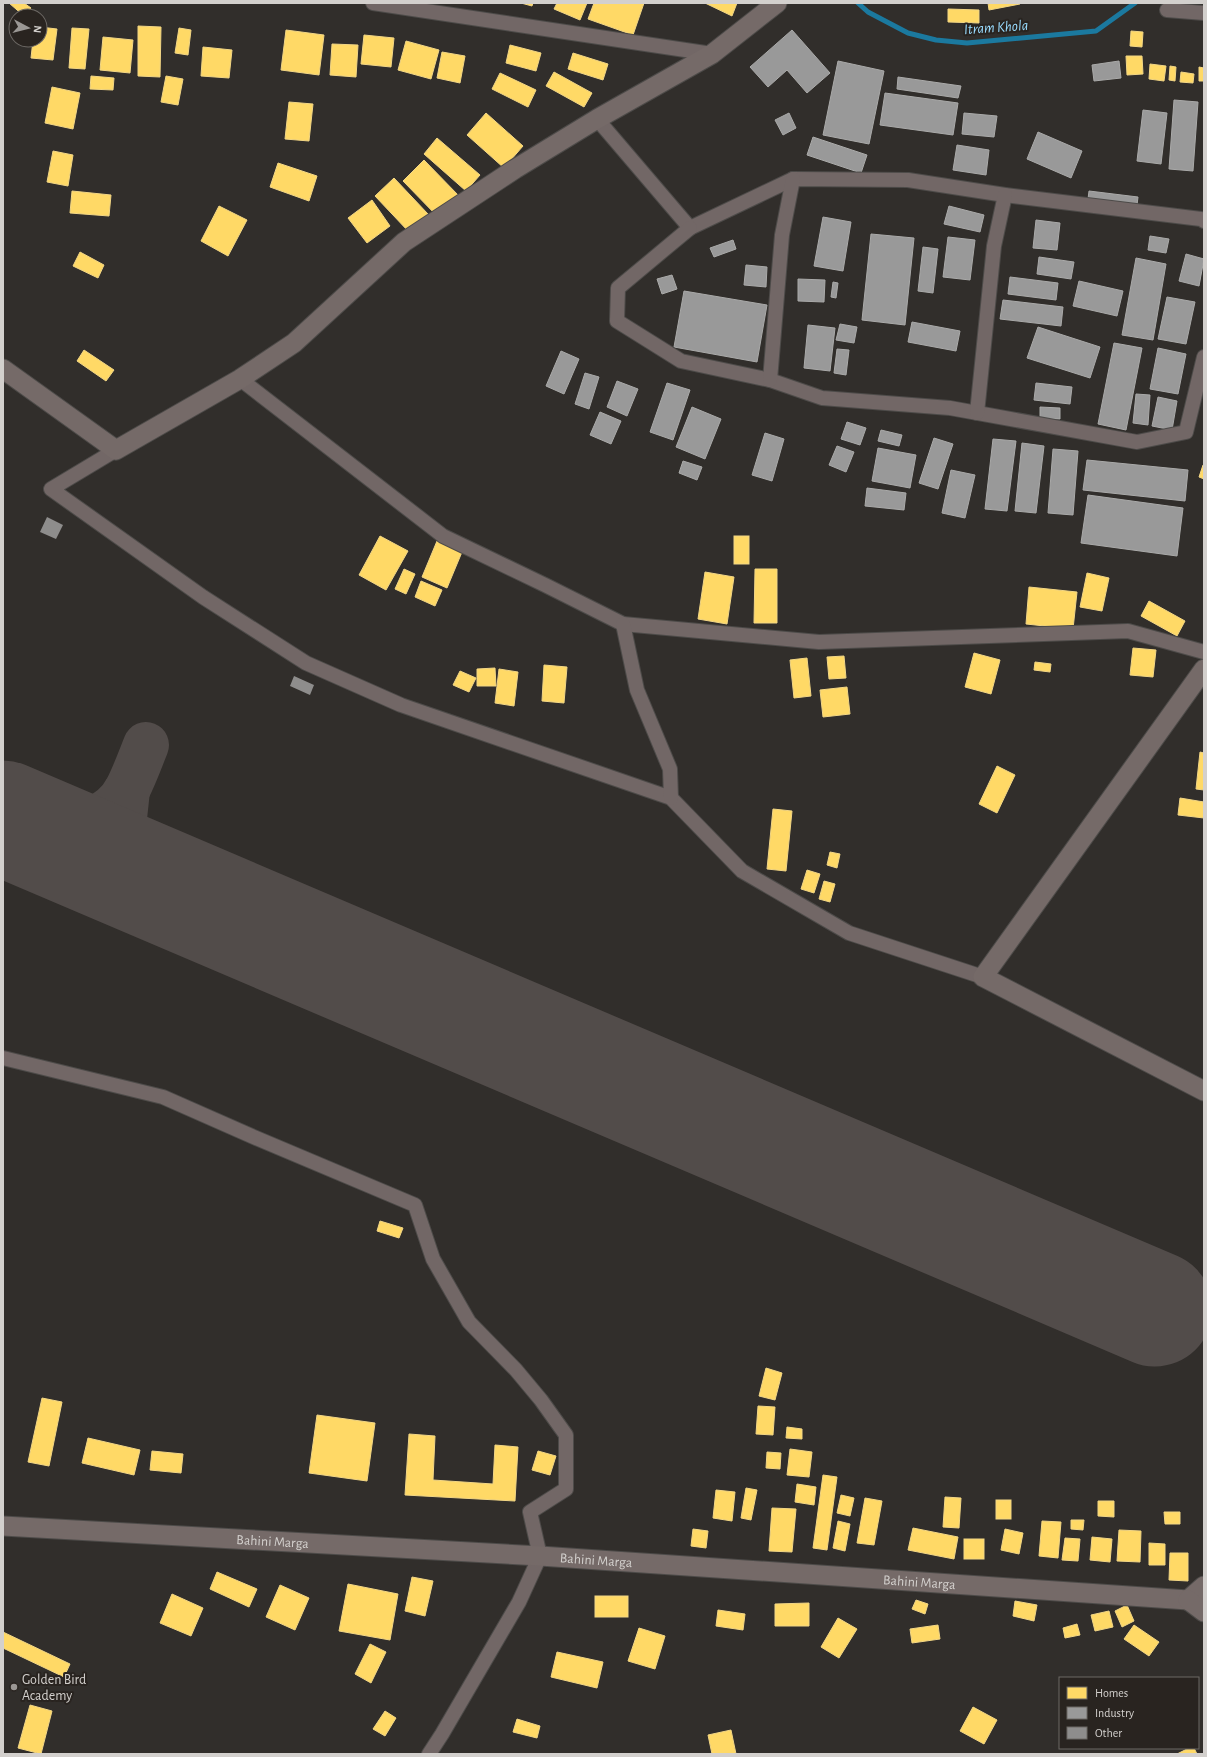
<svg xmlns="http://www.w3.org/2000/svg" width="1207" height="1757" viewBox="0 0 1207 1757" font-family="'Alegreya Sans',sans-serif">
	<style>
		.homes { fill: #ffd966; stroke: #f2d685 }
		.industry { fill: #999; stroke: #aaaaa9 }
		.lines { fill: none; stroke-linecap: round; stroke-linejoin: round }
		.stream { stroke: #1b799f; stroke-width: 5 }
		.taxiway { stroke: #524c4a; stroke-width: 46 }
		.runway { stroke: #524c4a; stroke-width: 115 }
		.building { fill: #8e8d8c }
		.street-casing { stroke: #4d4b49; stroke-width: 16 }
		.secondary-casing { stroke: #4d4b49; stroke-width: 21 }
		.street { stroke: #726766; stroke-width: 14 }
		.secondary { stroke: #756a68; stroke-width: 19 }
		.poi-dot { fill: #9a9794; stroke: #292420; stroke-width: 1.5 }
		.labels { text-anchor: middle; stroke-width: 4; stroke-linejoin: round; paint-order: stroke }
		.street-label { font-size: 14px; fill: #d3d0cd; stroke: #292420 }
		.poi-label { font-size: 14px; fill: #d3d0cd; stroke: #292420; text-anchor: start }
		.water-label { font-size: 15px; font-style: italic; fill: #99dcff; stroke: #292420 }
	</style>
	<rect width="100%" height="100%" fill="#312e2b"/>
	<g class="homes">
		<path d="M9,3h15l7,5 -7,8z"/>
		<path d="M521,3h12l-1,3z"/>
		<path d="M557,3h30l-7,17 -26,-11z"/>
		<path d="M594,3h50l-11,32 -45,-16z"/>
		<path d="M705,3h32l-5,13z"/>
		<path d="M988,3h32v1l-31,6z"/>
		<path d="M948,9l31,1v13l-31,-1z"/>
		<path d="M138,26l23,1 -1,50 -22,-1z"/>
		<path d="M40,27l17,2 -4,31 -22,-2 2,-18h7z"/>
		<path d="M72,28l17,1 -4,40 -16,-1z"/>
		<path d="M179,28l12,2 -3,25 -13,-2z"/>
		<path d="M286,30l38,5 -5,40 -38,-5z"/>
		<path d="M1131,31l12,1 -1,15 -12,-1z"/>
		<path d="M364,35l30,3 -3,29 -30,-3z"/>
		<path d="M103,37l30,3 -3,33 -30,-3z"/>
		<path d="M406,41l33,9 -8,29 -33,-9z"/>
		<path d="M332,44l26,1 -2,32 -26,-2z"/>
		<path d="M510,45l31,8 -5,18 -30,-8z"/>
		<path d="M203,47l29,3 -3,28 -28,-2z"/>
		<path d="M442,52l23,4 -5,27 -23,-5z"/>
		<path d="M573,53l35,11 -5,16 -35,-11z"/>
		<path d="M1126,56h16l1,18 -16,1z"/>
		<path d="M1150,64l16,2 -2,15 -15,-2z"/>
		<path d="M1170,66l6,1 -1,14 -6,-1z"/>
		<path d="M1199,67l5,1v13h-5z"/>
		<path d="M554,72l38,21 -8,14 -38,-21z"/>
		<path d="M1181,72l13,2 -1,9 -13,-1z"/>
		<path d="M500,73l36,17 -8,17 -36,-18z"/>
		<path d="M91,76l23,2 -1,12 -23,-1z"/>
		<path d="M166,76l17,3 -5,26 -17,-3z"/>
		<path d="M52,87l28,6 -7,36 -28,-6z"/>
		<path d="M289,102l24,2 -4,37 -24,-2z"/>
		<path d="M486,113l37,33 -19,22 -37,-33z"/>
		<path d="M437,138l43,37 -14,16 -42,-37z"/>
		<path d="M53,151l20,4 -5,31 -21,-4z"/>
		<path d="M424,160l35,36 -21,21 -35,-36z"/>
		<path d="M278,163l39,13 -8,25 -39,-14z"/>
		<path d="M394,178l34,36 -19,18 -34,-36z"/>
		<path d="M72,191l39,4 -2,21 -39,-3z"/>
		<path d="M372,200l18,26 -23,17 -19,-25z"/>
		<path d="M219,206l28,14 -19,36 -27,-15z"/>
		<path d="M80,252l24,13 -6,13 -25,-12z"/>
		<path d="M84,350l30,20 -8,11 -29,-20z"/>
		<path d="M1203,465l1,1v13l-5,-2z"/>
		<path d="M380,536l28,15 -22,39 -27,-15z"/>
		<rect x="734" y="536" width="15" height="28"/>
		<path d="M437,541l25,11 -15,36 -25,-11z"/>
		<path d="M404,569l11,5 -9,20 -11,-5z"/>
		<path d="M755,569h22v54h-23z"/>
		<path d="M705,572l29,5 -7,47 -29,-5z"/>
		<path d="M1087,573l22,5 -7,33 -22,-4z"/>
		<path d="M421,581l21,9 -7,16 -20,-9z"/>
		<path d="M1029,587l48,5 -4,37 -47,-5z"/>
		<path d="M1149,601l36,20 -8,15 -36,-20z"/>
		<path d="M1133,648l23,2 -3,27 -23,-2z"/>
		<path d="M974,653l26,7 -9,34 -26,-7z"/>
		<path d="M844,656l2,22 -17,1 -2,-22z"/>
		<path d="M807,658l4,38 -17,2 -4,-38z"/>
		<path d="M1035,662l16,2 -1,8 -16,-2z"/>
		<path d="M544,665l23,2 -3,36 -22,-2z"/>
		<path d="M495,668l1,18h-19v-17z"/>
		<path d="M499,669l19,3 -4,34 -19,-3z"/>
		<path d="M460,671l16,7 -7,14 -16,-7z"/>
		<path d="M847,687l3,27 -27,3 -3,-27z"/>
		<path d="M1200,752l4,1v37l-8,-1z"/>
		<path d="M997,766l18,9 -18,38 -18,-9z"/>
		<path d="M1180,798l24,4v16l-26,-3z"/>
		<path d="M773,809l19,2 -6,60 -19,-2z"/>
		<path d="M830,852l10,2 -3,14 -10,-3z"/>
		<path d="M807,870l13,4 -6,19 -13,-4z"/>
		<path d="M824,881l11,3 -5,18 -11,-3z"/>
		<path d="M380,1221l23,7 -4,10 -22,-7z"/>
		<path d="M766,1368l16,5 -7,27 -16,-4z"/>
		<path d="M42,1398l20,4 -13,64 -21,-4z"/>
		<path d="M758,1406l17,1 -2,28 -17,-1z"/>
		<path d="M317,1415l58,8 -8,58 -58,-8z"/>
		<path d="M787,1427l15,2v10l-16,-1z"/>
		<path d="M409,1434l26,2 -2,44 60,4 2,-39 23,2 -3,54 -110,-6z"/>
		<path d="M88,1438l52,12 -6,25 -52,-12z"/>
		<path d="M790,1449l22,3 -3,25 -22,-2z"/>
		<path d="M152,1451l31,3 -2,19 -31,-3z"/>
		<path d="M538,1451l18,5 -6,19 -18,-5z"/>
		<path d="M767,1452l14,1 -1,16 -14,-1z"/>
		<path d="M823,1475l14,2 -10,73 -14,-2z"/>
		<path d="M797,1484l19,3 -2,18 -19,-3z"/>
		<path d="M746,1488l11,2 -6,30 -10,-2z"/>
		<path d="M716,1490l19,2 -3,29 -19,-3z"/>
		<path d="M841,1495l13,3 -4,18 -13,-3z"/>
		<path d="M945,1497l16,1 -2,30 -16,-1z"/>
		<path d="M865,1498l17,3 -8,44 -17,-2z"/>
		<rect x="996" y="1500" width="15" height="19"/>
		<path d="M1098,1501h16v16l-16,-1z"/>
		<path d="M772,1508l24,1 -4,43 -23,-1z"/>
		<path d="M1164,1512h16v12h-15z"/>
		<path d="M1071,1520h13l-1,10 -12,-1z"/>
		<path d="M838,1521l12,3 -5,27 -12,-3z"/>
		<path d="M1042,1521l19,1 -3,36 -19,-2z"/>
		<path d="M913,1528l45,9 -4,22 -46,-9z"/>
		<path d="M693,1529l15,2 -2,17 -15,-2z"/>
		<path d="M1005,1529l18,4 -4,21 -18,-4z"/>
		<path d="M1119,1530l22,1 -1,31 -23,-1z"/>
		<path d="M1092,1537l20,2 -2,23 -20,-2z"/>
		<path d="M1065,1538l15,1 -2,22 -16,-1z"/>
		<rect x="964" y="1539" width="20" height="20"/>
		<path d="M1149,1543l16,1v21h-16z"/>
		<path d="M1170,1553h18v28l-19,-1z"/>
		<path d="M217,1572l40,17 -8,18 -39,-18z"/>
		<path d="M412,1577l21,4 -8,35 -20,-5z"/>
		<path d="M348,1584l50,10 -8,46 -51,-9z"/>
		<path d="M280,1585l29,13 -14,32 -29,-13z"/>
		<path d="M172,1594l31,14 -12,28 -31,-13z"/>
		<rect x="595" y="1596" width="33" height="21"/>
		<path d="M916,1600l12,4 -3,10 -13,-5z"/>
		<path d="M1015,1601l22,4 -3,16 -21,-5z"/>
		<path d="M809,1603v23h-34v-22z"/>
		<path d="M1127,1605l7,16 -12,6 -7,-16z"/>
		<path d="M718,1610l27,4 -2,16 -27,-4z"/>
		<path d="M1109,1611l4,16 -18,4 -4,-16z"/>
		<path d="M838,1618l19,11 -18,29 -18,-11z"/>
		<path d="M1077,1624l3,11 -15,3 -2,-10z"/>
		<path d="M938,1625l2,14 -28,4 -2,-14z"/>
		<path d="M1134,1625l25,17 -10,14 -25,-17z"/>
		<path d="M639,1628l26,8 -10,33 -27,-8z"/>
		<path d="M3,1632l67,32 -6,13 -61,-29z"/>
		<path d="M370,1644l16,8 -15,31 -16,-9z"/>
		<path d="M557,1652l46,10 -6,26 -46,-11z"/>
		<path d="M30,1705l22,6 -11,43 -23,-6z"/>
		<path d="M973,1707l24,13 -13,24 -24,-13z"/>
		<path d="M385,1711l11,7 -11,18 -12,-7z"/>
		<path d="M517,1719l23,7 -3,12 -24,-6z"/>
		<path d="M731,1730l5,24h-24l-4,-19z"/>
		<path d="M1189,1748h5l3,6h-20z"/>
	</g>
	<g class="industry">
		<path d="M792,30l38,43 -23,20 -20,-23 -19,17 -18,-20z"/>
		<path d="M838,61l46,10 -15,73 -46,-9z"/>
		<path d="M1119,61l2,17 -27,3 -2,-16z"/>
		<path d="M898,77l63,9 -3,12 -61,-9z"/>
		<path d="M885,93l73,10 -5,32 -73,-10z"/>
		<path d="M1174,100l24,2 -5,69 -24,-2z"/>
		<path d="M1143,110l24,3 -6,51 -24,-3z"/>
		<path d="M789,113l7,15 -13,7 -8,-15z"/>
		<path d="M964,113l33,3 -3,21 -32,-3z"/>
		<path d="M1038,132l44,19 -11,27 -44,-19z"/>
		<path d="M813,137l54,18 -6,18 -54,-18z"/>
		<path d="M957,145l32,5 -3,25 -33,-5z"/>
		<path d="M1089,191l49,6 -1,8 -49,-6z"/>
		<path d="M949,206l35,9 -4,17 -36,-8z"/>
		<path d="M823,217l28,5 -8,49 -29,-5z"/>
		<path d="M1036,220l24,3 -3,27 -24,-2z"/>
		<path d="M871,234l43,4 -9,87 -43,-5z"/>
		<path d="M1150,236l19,3 -3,14 -18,-3z"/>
		<path d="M948,237l27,3 -5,40 -27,-3z"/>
		<path d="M733,240l3,9 -22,8 -4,-9z"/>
		<path d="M923,247l15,2 -5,44 -15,-2z"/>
		<path d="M1186,254l18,5 -5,27 -20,-5z"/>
		<path d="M1039,257l35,5 -3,17 -34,-5z"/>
		<path d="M1136,258l30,6 -13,76 -31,-5z"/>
		<path d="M746,265l21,2 -1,20 -22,-2z"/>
		<path d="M672,275l5,14 -15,5 -5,-15z"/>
		<path d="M1010,277l48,6 -2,17 -48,-6z"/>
		<path d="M798,279l27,1 -1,22 -26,-1z"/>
		<path d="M1079,281l44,10 -6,25 -44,-10z"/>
		<path d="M833,282l5,1 -2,15 -5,-1z"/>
		<path d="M684,291l83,14 -10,57 -83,-15z"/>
		<path d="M1167,297l28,5 -9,42 -28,-5z"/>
		<path d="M1003,300l60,7 -2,19 -61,-7z"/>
		<path d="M912,322l48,9 -4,20 -48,-9z"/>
		<path d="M840,324l17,3 -3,16 -18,-3z"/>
		<path d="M808,325l27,3 -5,43 -26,-3z"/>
		<path d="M1038,327l62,20 -10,31 -63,-20z"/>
		<path d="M1114,343l28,5 -16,82 -28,-6z"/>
		<path d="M1158,348l28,6 -8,40 -28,-5z"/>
		<path d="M837,349l12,1 -3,25 -12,-2z"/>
		<path d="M561,351l18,8 -15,35 -18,-8z"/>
		<path d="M585,373l14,4 -10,32 -14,-5z"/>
		<path d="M617,381l21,8 -11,27 -20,-9z"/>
		<path d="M667,383l23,7 -17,50 -23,-8z"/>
		<path d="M1036,383l36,4 -2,17 -36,-4z"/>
		<path d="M1136,394l14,1 -2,30 -15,-2z"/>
		<path d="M1158,397l19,4 -5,29 -20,-4z"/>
		<path d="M692,407l29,12 -16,40 -29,-12z"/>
		<path d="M1040,407l20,1v11h-20z"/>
		<path d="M600,412l21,9 -10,23 -21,-9z"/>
		<path d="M847,422l19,6 -6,17 -19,-6z"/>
		<path d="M881,430l21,5 -3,11 -21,-5z"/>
		<path d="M765,433l19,6 -12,42 -20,-6z"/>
		<path d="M934,438l19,6 -15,45 -19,-6z"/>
		<path d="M993,439l23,2 -9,70 -22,-2z"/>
		<path d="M1022,443l22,3 -8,67 -21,-2z"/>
		<path d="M837,446l17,6 -8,20 -17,-7z"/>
		<path d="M878,448l38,7 -6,33 -38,-7z"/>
		<path d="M1053,449l25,2 -5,64 -25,-2z"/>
		<path d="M1087,460l101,10 -3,31 -102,-11z"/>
		<path d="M683,461l19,6 -5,13 -18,-7z"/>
		<path d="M951,470l24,5 -10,43 -23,-5z"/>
		<path d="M867,488l39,5 -2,17 -39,-4z"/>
		<path d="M1088,495l95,13 -6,48 -96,-13z"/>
	</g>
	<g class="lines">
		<path class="stream" d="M858,3l10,9 40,21 28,7 31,3 129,-12 39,-28"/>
		<g class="taxiway">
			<path d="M127,790l-3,28 4,20 26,44"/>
			<path d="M30,829c37,-3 78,-2 98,-41 7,-14 12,-28 18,-43"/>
		</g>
		<path class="runway" d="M3,818l1152,491"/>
	</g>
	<g class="building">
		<path d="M47,517l16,8 -7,14 -16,-7z"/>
		<path d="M294,676l20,9 -4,10 -20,-9z"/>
	</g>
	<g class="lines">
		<g class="street-casing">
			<g id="street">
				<path d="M373,3l339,51"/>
				<path d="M1167,10l37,3"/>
				<path d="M597,119l93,109 103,-49 115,1 97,15 196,24 3,2"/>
				<path d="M690,228l-72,60 -1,33 64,40 89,19 52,18 128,10 187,34 49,-10 18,-75"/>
				<path d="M240,379l203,157 102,49 78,39 196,18 309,-11 76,21"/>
				<path d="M770,380l12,-145 11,-56"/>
				<path d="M977,413l17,-167 11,-51"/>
				<path d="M116,450l-65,39 152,108 103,66 95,42 270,93 71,73 107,62 134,44"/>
				<path d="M623,624l14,66 33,79 1,29"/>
				<path d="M3,1058l160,39 93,41 159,67 18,54 36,63 47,48 25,30 25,35v54l-36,23 10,44 -21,46 -77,132 -13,20"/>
			</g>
		</g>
		<g class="secondary-casing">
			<g id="secondary">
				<path d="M3,369l113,81 124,-71 54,-36 110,-101 111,-73 82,-50 115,-65 65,-51"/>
				<path d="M1204,669l-221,308 221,114"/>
				<path id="s1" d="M3,1526l537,30 648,44"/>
				<path d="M1188,1600l16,-14"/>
				<path d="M1188,1600l16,12"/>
			</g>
		</g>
		<use href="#street" class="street"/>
		<use href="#secondary" class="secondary"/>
	</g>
	<circle class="poi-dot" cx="14" cy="1687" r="4"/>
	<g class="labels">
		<g class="street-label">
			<text dy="5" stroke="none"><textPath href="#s1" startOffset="270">Bahini Marga</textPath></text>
			<text dy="5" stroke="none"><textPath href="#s1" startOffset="594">Bahini Marga</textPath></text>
			<text dy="5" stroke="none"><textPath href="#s1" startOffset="918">Bahini Marga</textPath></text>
		</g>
		<g class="poi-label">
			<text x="22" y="1684">Golden Bird<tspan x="22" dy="16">Academy</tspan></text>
		</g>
		<g class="water-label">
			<text transform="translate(996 27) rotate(-4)" y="5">Itram Khola</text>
		</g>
	</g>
	<rect width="1207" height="1757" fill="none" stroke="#d3d0cd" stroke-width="8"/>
	<rect x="1059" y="1677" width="140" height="72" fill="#292420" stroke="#6d6965"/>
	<rect x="1067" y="1687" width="20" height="12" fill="#ffd966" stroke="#6d6965"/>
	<text x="1095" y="1697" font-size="12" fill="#d3d0cd">Homes</text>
	<rect x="1067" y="1707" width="20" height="12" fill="#999999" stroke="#6d6965"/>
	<text x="1095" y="1717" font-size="12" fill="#d3d0cd">Industry</text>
	<rect x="1067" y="1727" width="20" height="12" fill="#8e8d8c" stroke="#6d6965"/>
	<text x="1095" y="1737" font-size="12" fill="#d3d0cd">Other</text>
	<g transform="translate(28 28) rotate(97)"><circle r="19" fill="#292420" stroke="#6d6965"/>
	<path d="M0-3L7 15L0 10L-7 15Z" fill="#9a9794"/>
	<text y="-6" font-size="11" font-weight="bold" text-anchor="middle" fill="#d3d0cd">N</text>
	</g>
</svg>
